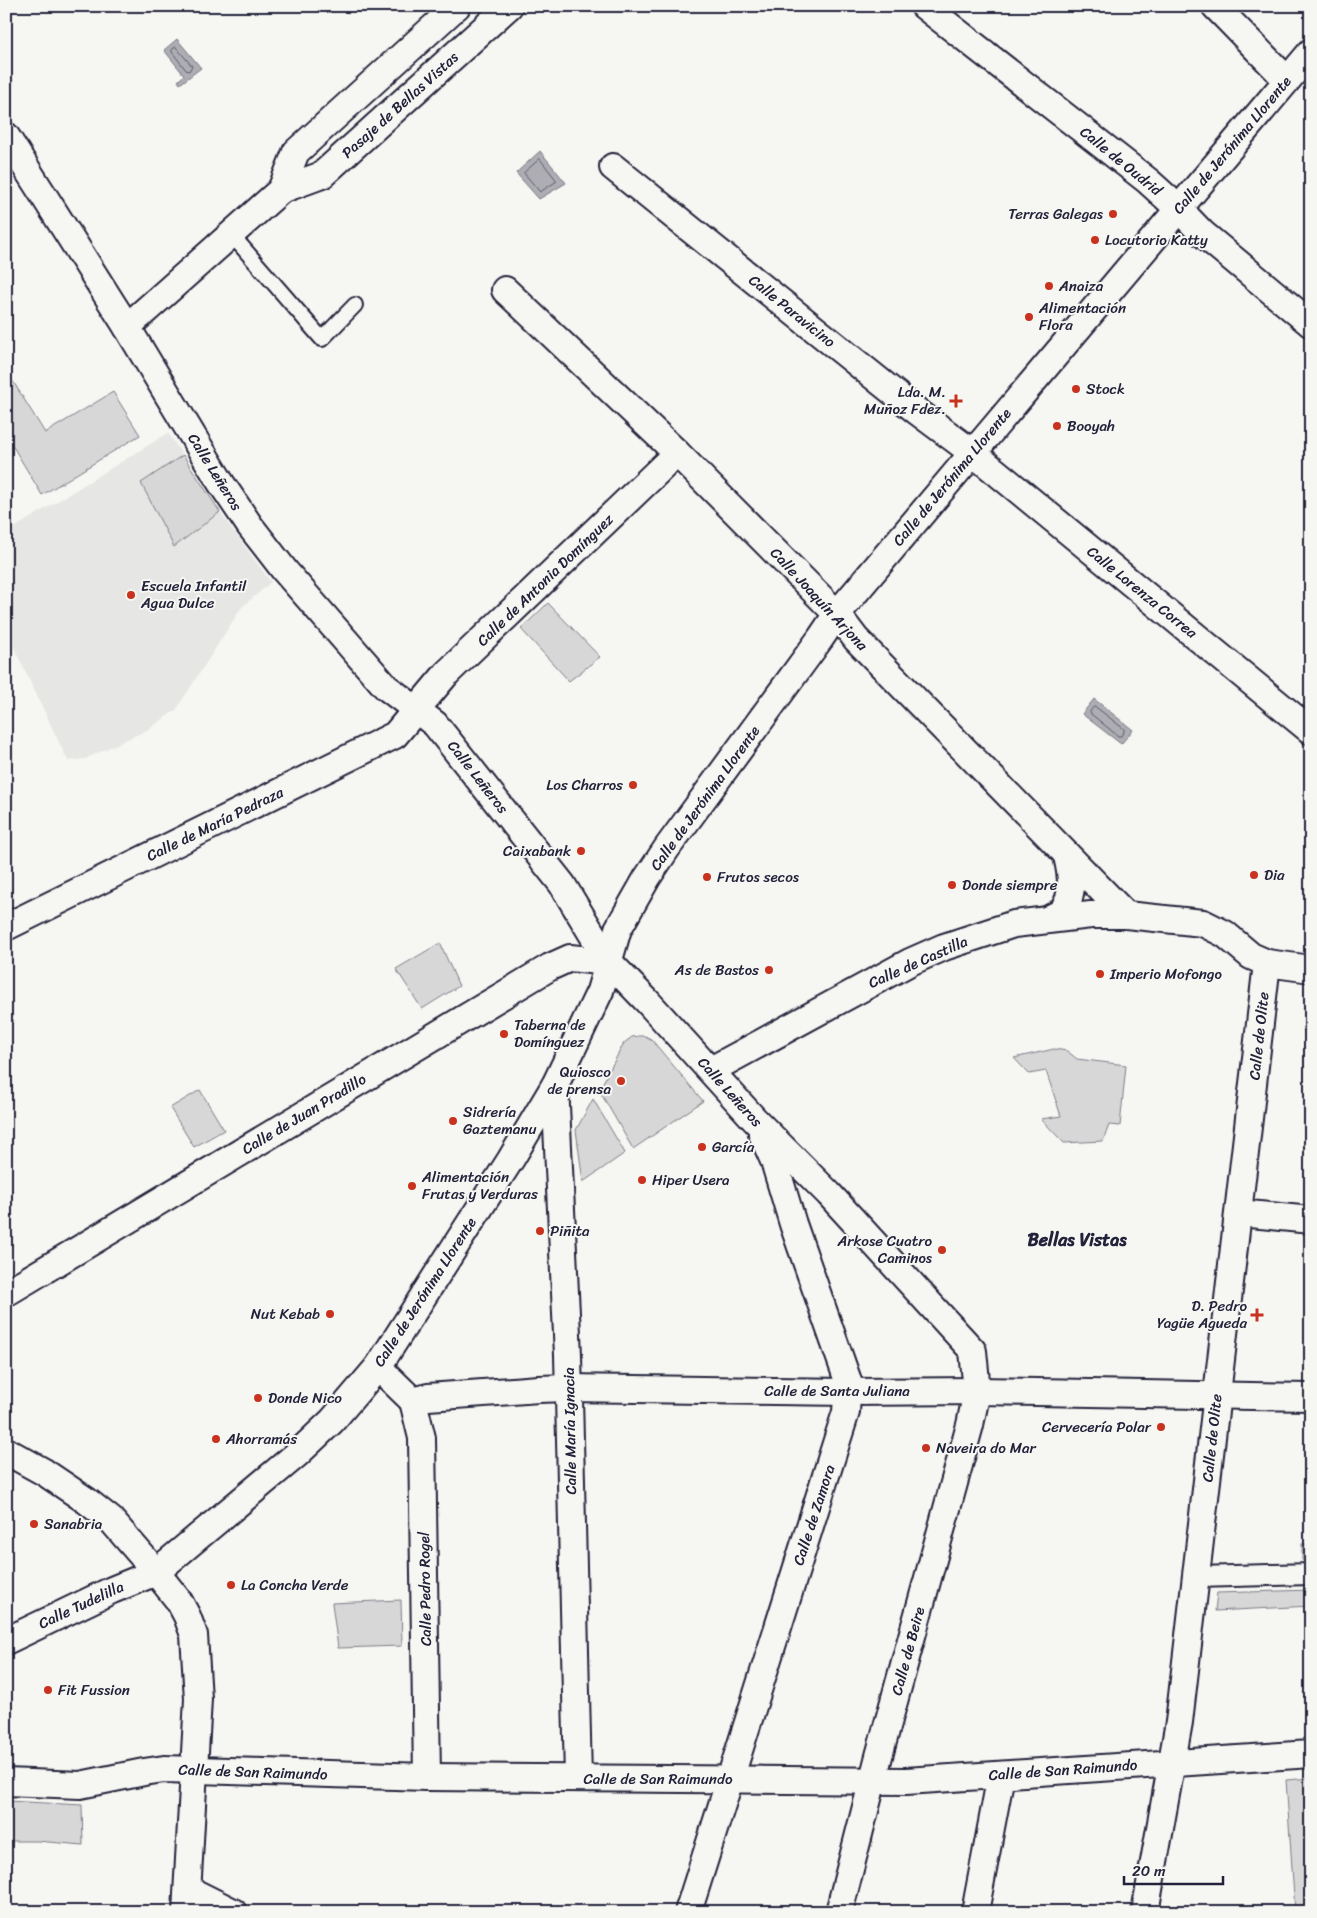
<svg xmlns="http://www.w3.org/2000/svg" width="1317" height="1918" viewBox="0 0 1317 1918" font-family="Sriracha,sans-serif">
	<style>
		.built { fill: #e6e6e4 }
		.green { fill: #d7d7d7; stroke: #7c7c89 }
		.water { fill: #adadb3; stroke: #757583 }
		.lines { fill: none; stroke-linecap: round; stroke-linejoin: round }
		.shore { stroke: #5a5a6b; stroke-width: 1 }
		.service-casing { stroke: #22223b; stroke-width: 18 }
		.pedestrian-casing { stroke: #22223b; stroke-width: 24 }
		.minor-casing { stroke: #22223b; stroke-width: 30 }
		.service { stroke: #f6f6f2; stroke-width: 14 }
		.pedestrian { stroke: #f6f6f2; stroke-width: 20 }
		.minor { stroke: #f6f6f2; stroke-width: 26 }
		.poi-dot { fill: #c8321e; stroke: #f6f6f2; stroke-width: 2 }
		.labels { text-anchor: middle; stroke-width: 4; stroke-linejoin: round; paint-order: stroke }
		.street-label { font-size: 15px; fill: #22223b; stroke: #f6f6f2 }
		.poi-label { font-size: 15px; fill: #22223b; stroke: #f6f6f2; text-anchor: start }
		.quarter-label { font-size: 18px; font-weight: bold; fill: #22223b; stroke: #f6f6f2 }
	</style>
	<rect width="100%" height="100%" fill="#f6f6f2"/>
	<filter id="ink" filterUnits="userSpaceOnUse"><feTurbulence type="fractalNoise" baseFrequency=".02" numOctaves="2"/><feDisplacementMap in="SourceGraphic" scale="10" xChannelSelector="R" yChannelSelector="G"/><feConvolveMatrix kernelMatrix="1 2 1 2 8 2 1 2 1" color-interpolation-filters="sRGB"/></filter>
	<g filter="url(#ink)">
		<path class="built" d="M168,433l57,86 46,63 -30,26 -65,102 -27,19 -64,30 -17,2 -62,-130v-98z"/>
		<g class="green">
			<path d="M6,370l39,63 68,-41 27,43 -98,60 -36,-60z"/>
			<path d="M183,455l37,57 -46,35 -33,-64z"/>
			<path d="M548,603l52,54 -31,24 -48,-52z"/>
			<path d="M440,943l19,43 -37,23 -26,-40z"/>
			<path d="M639,1036h6l6,3 52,62 -70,48 -34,-59 25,-47 8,-6z"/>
			<path d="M1054,1049l13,2 10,8 49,6 -6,61 -11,-1 -6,16 -39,2 -23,-24 20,-3 -15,-45 -17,3 -15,-16z"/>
			<path d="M200,1090l24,40 -30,17 -24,-39z"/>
			<path d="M593,1099l32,54 -42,29 -7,-52z"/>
			<rect x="1302" y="1544" width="9" height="16"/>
			<path d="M1311,1590v16l-96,5 2,-18z"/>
			<path d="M401,1600l1,46 -64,2 -6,-45z"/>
			<path d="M1311,1778v134h-16l-9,-132z"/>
			<path d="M8,1801l74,4 1,40 -46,-4h-31z"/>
		</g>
		<g class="water">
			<path d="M177,39l24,29 -21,16 -2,-3 6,-6 -20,-25z"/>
			<path d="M540,151l26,32 -27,16 -23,-26z"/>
			<path d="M1094,699l39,31 -12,14 -39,-30z"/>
		</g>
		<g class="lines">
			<g class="shore">
				<path d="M176,47l16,19 -3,5 -3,-1 -14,-18v-2z"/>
				<path d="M540,159l17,22 -17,11 -16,-19z"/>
				<path d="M1094,707l3,1 27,21v3l-3,4h-3l-27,-22 -1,-2z"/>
			</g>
			<g class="service-casing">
				<path id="service" d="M231,234l91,105 33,-34"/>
			</g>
			<g class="pedestrian-casing">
				<path id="pedestrian" d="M1197,1577l114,-3"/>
			</g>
			<g class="minor-casing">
				<g id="minor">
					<path d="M924,6l224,175 31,28 23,24 109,91"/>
					<path d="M1215,6l72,74"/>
					<path d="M6,136l121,191 94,156 29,43 35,45 101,116 49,37 127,160 47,78 38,39 108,119 74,74 144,157 4,40 -7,34 -91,331 -40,156"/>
					<path d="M613,167l305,245 55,41 338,278"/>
					<path d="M281,190l15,-38 161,-146"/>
					<path d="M505,290l172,163 160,161 19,25 270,276"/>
					<path d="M127,327l154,-137 41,-15 187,-169"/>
					<path d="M1049,919c4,-3 11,-5 14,-9 12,-16 8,-37 4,-54"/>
					<path d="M6,927l389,-192 52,-62 230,-220"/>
					<path d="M711,1070l199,-108 34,-15 70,-23 77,-9h35l77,8 22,11 26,22 16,7 44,6"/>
					<path d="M555,1085l13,270 10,423"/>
					<path d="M1239,1213l72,7"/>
					<path d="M6,1293l544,-326 20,-9 39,4"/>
					<path d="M378,1367l35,34"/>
					<path d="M413,1401l15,-4 111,-8 29,-1 280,4 129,-1 334,6"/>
					<path d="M413,1401l9,37 5,339"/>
					<path d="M6,1451l38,21 43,29 24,19 45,52 23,29 8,15 7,19 4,64 -12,213"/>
					<path d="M6,1641l106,-51 44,-18 140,-117 36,-34 46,-54 133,-208 44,-74 45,-94 18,-62 29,-51 20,-30 153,-209 17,-25 474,-562"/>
					<path d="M6,1782l74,3 64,-13 20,-3 263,8 479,4 405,-27"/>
					<path d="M189,1890l44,22"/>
					<path d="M688,1912l158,-500 2,-31 -55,-157 -19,-63 -12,-27"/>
					<path d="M975,1912l26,-137"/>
					<path d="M1145,1912l34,-190 88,-759"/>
				</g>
			</g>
			<use href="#service" class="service"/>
			<use href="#pedestrian" class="pedestrian"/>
			<use href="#minor" class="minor"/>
		</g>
	</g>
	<g class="poi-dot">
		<circle cx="1113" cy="214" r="5"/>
		<circle cx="1095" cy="240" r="5"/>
		<circle cx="1049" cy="286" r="5"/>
		<circle cx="1029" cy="317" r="5"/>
		<circle cx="1076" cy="389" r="5"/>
		<path d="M953.5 393.5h5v5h5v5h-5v5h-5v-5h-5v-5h5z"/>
		<circle cx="1057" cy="426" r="5"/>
		<circle cx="131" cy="595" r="5"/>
		<circle cx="633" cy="785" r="5"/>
		<circle cx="581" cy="851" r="5"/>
		<circle cx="1254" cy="875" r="5"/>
		<circle cx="707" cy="877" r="5"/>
		<circle cx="952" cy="885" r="5"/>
		<circle cx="769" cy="970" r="5"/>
		<circle cx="1100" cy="974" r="5"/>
		<circle cx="504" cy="1034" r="5"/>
		<circle cx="621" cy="1081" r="5"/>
		<circle cx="453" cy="1121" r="5"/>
		<circle cx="702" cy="1147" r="5"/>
		<circle cx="642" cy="1180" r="5"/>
		<circle cx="412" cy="1186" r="5"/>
		<circle cx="540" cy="1231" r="5"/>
		<circle cx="942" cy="1250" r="5"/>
		<circle cx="330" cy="1314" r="5"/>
		<path d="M1254.5 1307.5h5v5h5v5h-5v5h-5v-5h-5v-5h5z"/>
		<circle cx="258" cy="1398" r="5"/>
		<circle cx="1161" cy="1427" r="5"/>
		<circle cx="216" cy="1439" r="5"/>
		<circle cx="926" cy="1448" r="5"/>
		<circle cx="34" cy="1524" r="5"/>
		<circle cx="231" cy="1585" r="5"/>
		<circle cx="48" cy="1690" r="5"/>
	</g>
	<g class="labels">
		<g class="street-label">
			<text transform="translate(400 105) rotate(-42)" y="5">Pasaje de Bellas Vistas</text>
			<text transform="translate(1232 145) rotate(-50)" y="5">Calle de Jerónima Llorente</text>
			<text transform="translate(1121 161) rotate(39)" y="5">Calle de Oudrid</text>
			<text transform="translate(792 311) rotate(39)" y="5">Calle Paravicino</text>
			<text transform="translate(215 472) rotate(58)" y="5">Calle Leñeros</text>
			<text transform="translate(952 477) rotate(-50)" y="5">Calle de Jerónima Llorente</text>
			<text transform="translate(545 580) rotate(-44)" y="5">Calle de Antonia Domínguez</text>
			<text transform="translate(1142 592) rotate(39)" y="5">Calle Lorenza Correa</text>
			<text transform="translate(819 599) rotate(47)" y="5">Calle Joaquín Arjona</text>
			<text transform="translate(478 777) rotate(52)" y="5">Calle Leñeros</text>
			<text transform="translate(705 798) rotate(-54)" y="5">Calle de Jerónima Llorente</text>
			<text transform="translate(215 824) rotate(-26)" y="5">Calle de María Pedraza</text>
			<text transform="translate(918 962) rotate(-24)" y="5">Calle de Castilla</text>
			<text transform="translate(1259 1036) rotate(-84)" y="5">Calle de Olite</text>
			<text transform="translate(730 1092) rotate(48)" y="5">Calle Leñeros</text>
			<text transform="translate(304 1114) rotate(-31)" y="5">Calle de Juan Pradillo</text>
			<text transform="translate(425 1292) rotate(-57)" y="5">Calle de Jerónima Llorente</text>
			<text x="837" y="1396">Calle de Santa Juliana</text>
			<text transform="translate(570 1431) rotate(-91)" y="5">Calle María Ignacia</text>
			<text transform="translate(1212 1438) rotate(-84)" y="5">Calle de Olite</text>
			<text transform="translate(814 1515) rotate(-72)" y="5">Calle de Zamora</text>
			<text transform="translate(425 1589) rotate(-91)" y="5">Calle Pedro Rogel</text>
			<text transform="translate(81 1605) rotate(-25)" y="5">Calle Tudelilla</text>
			<text transform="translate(908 1651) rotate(-75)" y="5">Calle de Beire</text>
			<text transform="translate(1063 1770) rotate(-4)" y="5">Calle de San Raimundo</text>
			<text transform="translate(253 1772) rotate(2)" y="5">Calle de San Raimundo</text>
			<text x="658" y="1784">Calle de San Raimundo</text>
		</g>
		<g class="poi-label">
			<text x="1103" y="219" text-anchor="end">Terras Galegas</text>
			<text x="1105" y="245">Locutorio Katty</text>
			<text x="1059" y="291">Anaiza</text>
			<text x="1039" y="313">Alimentación<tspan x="1039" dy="17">Flora</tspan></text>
			<text x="1086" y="394">Stock</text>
			<text x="946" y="397" text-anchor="end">Lda. M.<tspan x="946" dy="17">Muñoz Fdez.</tspan></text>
			<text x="1067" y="431">Booyah</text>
			<text x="141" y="591">Escuela Infantil<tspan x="141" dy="17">Agua Dulce</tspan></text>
			<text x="623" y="790" text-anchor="end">Los Charros</text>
			<text x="571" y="856" text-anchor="end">Caixabank</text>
			<text x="1264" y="880">Dia</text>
			<text x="717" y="882">Frutos secos</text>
			<text x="962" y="890">Donde siempre</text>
			<text x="759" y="975" text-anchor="end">As de Bastos</text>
			<text x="1110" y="979">Imperio Mofongo</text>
			<text x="514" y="1030">Taberna de<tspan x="514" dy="17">Domínguez</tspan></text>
			<text x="611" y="1077" text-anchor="end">Quiosco<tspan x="611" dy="17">de prensa</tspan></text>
			<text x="463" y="1117">Sidrería<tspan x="463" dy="17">Gaztemanu</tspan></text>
			<text x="712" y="1152">García</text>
			<text x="422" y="1182">Alimentación<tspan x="422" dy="17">Frutas y Verduras</tspan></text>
			<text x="652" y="1185">Hiper Usera</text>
			<text x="550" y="1236">Piñita</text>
			<text x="932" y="1246" text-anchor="end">Arkose Cuatro<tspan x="932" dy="17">Caminos</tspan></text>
			<text x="1247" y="1311" text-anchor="end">D. Pedro<tspan x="1247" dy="17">Yagüe Agueda</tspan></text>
			<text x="320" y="1319" text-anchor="end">Nut Kebab</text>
			<text x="268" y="1403">Donde Nico</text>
			<text x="1151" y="1432" text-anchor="end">Cervecería Polar</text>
			<text x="226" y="1444">Ahorramás</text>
			<text x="936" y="1453">Naveira do Mar</text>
			<text x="44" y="1529">Sanabria</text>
			<text x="241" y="1590">La Concha Verde</text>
			<text x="58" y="1695">Fit Fussion</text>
		</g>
		<g class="quarter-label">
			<text x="1077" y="1246">Bellas Vistas</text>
		</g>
	</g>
	<rect width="1317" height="1918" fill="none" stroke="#f6f6f2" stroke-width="25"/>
	<rect x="12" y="12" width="1292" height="1893" fill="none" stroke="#22223b" stroke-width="2" filter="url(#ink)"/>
	<path d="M1124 1876v8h99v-8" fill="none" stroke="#22223b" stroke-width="2.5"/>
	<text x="1132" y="1876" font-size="15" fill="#22223b" stroke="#f6f6f2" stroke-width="4" paint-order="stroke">20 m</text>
</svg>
